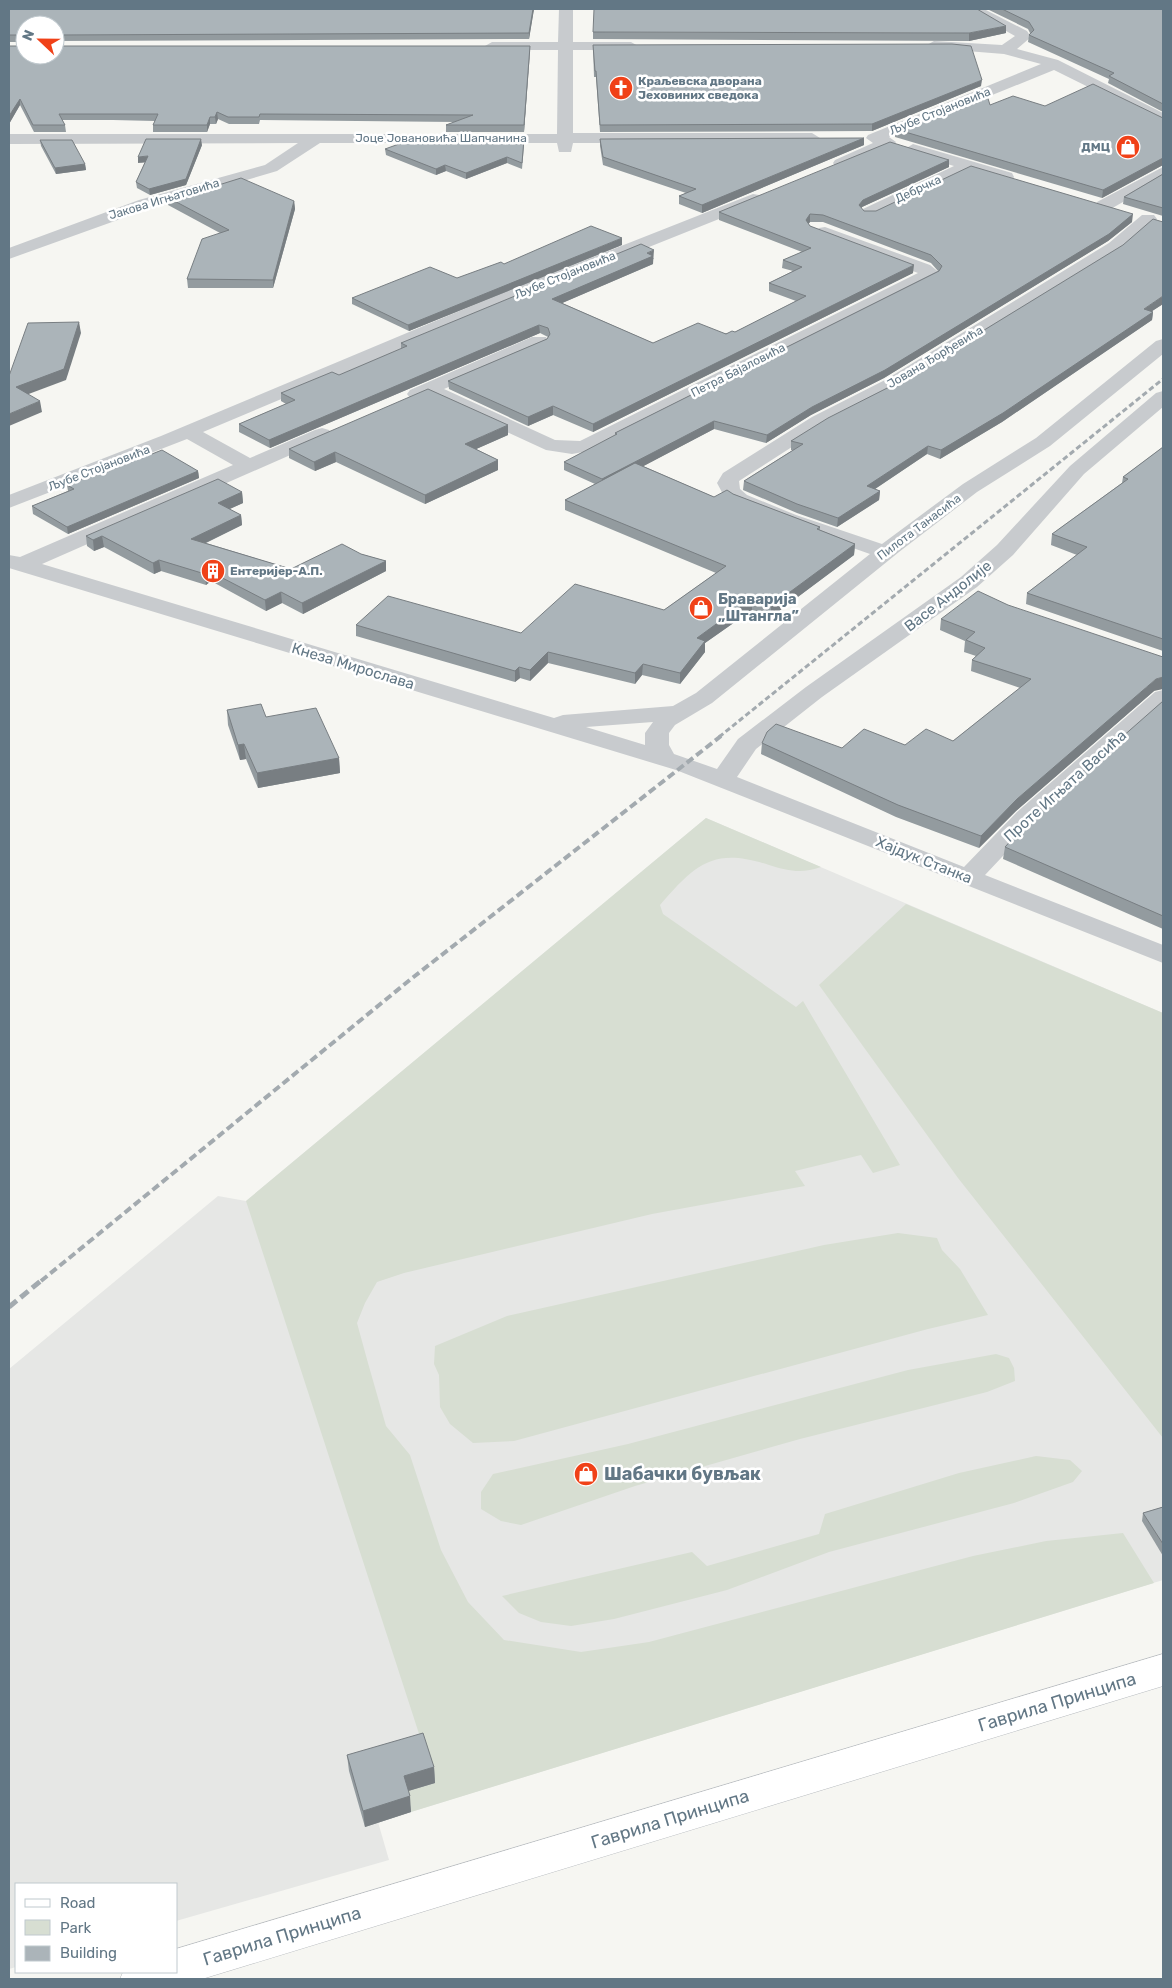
<svg xmlns="http://www.w3.org/2000/svg" width="1172" height="1988" viewBox="0 0 1172 1988" font-family="Rubik,sans-serif">
	<style>
		.built { fill: #e6e7e5 }
		.green { fill: #d7ded2 }
		.lines { fill: none; stroke-linecap: round; stroke-linejoin: round }
		.major-casing { stroke: #b8bcc0; stroke-width: 1 }
		.minor { fill: #c8cbce; fill-rule: evenodd }
		.major { fill: #fff; fill-rule: evenodd }
		.rail-far2 { stroke: #a3aaaf; stroke-width: 3; stroke-dasharray: 5.5 3; stroke-linecap: butt }
		.rail-far1 { stroke: #a3aaaf; stroke-width: 4; stroke-dasharray: 8 4; stroke-linecap: butt }
		.rail { stroke: #a3aaaf; stroke-width: 5; stroke-dasharray: 10 5; stroke-linecap: butt }
		.wall { fill: #939b9f }
		.shaded-wall { fill: #787e82 }
		.building { fill: #abb4b9; stroke: #787e82 }
		.labels { text-anchor: middle; stroke-width: 5; stroke-linejoin: round; paint-order: stroke }
		.far-poi-label { font-size: 12px; font-weight: bold; fill: #627785; stroke: #fff; text-anchor: start }
		.far-street-label { font-size: 12px; fill: #627785; stroke: #fff }
		.street-label { font-size: 15px; fill: #627785; stroke: #fff }
		.poi-label { font-size: 15px; font-weight: bold; fill: #627785; stroke: #fff; text-anchor: start }
		.near-poi-label { font-size: 18px; font-weight: bold; fill: #627785; stroke: #fff; text-anchor: start }
		.near-street-label { font-size: 18px; fill: #627785; stroke: #fff }
	</style>
	<rect width="100%" height="100%" fill="#f6f6f2"/>
	<path class="built" d="M706,818l457,195v567l-785,242 11,38 -213,61v-37h-160v83l-7,2v-600l209,-173 28,5z"/>
	<g class="green">
		<path d="M706,818l115,49c-19,7 -33,4 -52,-2 -56,-18 -73,-1 -109,40l3,9 133,93 7,-6 97,164 -27,8 -12,-18 -66,16 10,15 -153,28 -248,59 -27,9 -12,21 -8,20 11,40 18,63 24,29 31,95 27,52 36,38 77,12 68,-10 324,-86 73,-15 77,-8 31,50 -743,229 -6,-20 30,-9 -189,-582z"/>
		<path d="M906,904l257,109v425l-205,-260 -139,-193z"/>
		<path d="M898,1233l39,5 5,12 18,19 28,46 -60,14 -414,112 -41,2 -23,-19 -10,-17 -1,-32 -5,-11 1,-18 72,-30 317,-71z"/>
		<path d="M996,1354l13,4 5,10 1,13 -28,11 -187,47 -165,47 -114,39 -20,-4 -20,-12v-17l12,-18 135,-30 280,-74z"/>
		<path d="M1036,1456l34,4 12,11 -9,11 -59,21 -185,49 -102,38 -113,29 -43,7 -30,-4 -22,-9 -17,-17 190,-44 15,14 112,-32 6,-20 134,-41z"/>
	</g>
	<g class="lines">
		<g class="major-casing">
			<path id="major" d="M1163,1654v32l-961,293h-82l3,-7h53v-23z"/>
		</g>
		<g class="minor">
			<path d="M559,9h14v33h58l7,4 -7,4h-58v83h239l8,5 -8,5h-239l-2,9h-12l-2,-9h-237l-43,28 -126,37 -142,51v-11l130,-48 126,-35 33,-22 -289,1v-10h548l1,-84h-66l-7,-4 7,-4h66z"/>
			<path d="M967,9h17l43,22 4,6 -14,12 41,11 105,53v11l-109,-54 -165,67 7,5 -2,3 -47,21h-12l-2,-3 2,-3 38,-17 -7,-5 2,-3 173,-71 -37,-10 -75,-6 -2,-3 7,-4 68,4 13,-9z"/>
			<path d="M913,144l99,29 2,4 -2,4 -6,1 -36,-11 -95,46h-12l-3,-4 3,-4 91,-43 -47,-14 -2,-3z"/>
			<path d="M1163,167v12l-54,31h-12l-2,-4 2,-4z"/>
			<path d="M753,194l6,1 2,4 -2,4 -235,94 -321,135 47,26 65,-28 7,-2 7,2 3,4 -3,4 -287,126 512,154 9,-3 110,-9 23,-13 174,-139 -88,-31 -49,-20 -9,-7 -7,-13 6,-10 89,-56 73,-37 224,-137 33,-28h12l3,4 -3,4 -33,28 -222,137 -73,37 -87,56 1,8 7,6 49,20 86,29 81,-60 73,-46 120,-97 7,-2v15l-113,92 -73,46 -78,60 -187,151 -37,22 -6,8v12l5,9 43,15 21,-30 68,-52 155,-110 36,-32 73,-79 86,-73 7,-2v16l-79,67 -71,81 -36,32 -155,110 -66,52 -19,28 227,90 53,-55 138,-120 8,-2v19l-128,113 -50,53 178,70v18l-487,-193 -667,-202v-13l11,2 213,-92 -46,-26 -178,69v-13l152,-59 351,-147zM653,722l-8,11v12l-59,-18z"/>
			<path d="M825,227l105,38 10,8 -3,4 -343,173 -22,4 -26,-4 -118,-54 -11,4 -7,-2 -3,-4 3,-4 122,-53h14l2,4 -2,4 -102,44 111,51 25,1 338,-168 -99,-37 -3,-4 3,-4z"/>
		</g>
		<use href="#major" class="major"/>
		<path class="rail-far2" d="M719,737l444,-358"/>
		<path class="rail-far1" d="M41,1281l370,-302 310,-243"/>
		<path class="rail" d="M9,1307l34,-28"/>
	</g>
	<g class="wall">
		<path d="M9,9h525l-5,30 -474,2v-16h-30v17h-16z"/>
		<path d="M987,9h176v103l-55,-29 1,-4 -81,-37 1,-7 1,-2 -2,-4z"/>
		<path d="M593,32l413,1 -37,8 -376,-2z"/>
		<path d="M593,45l388,41 -109,45 -272,1 -4,-55h-2z"/>
		<path d="M530,46l-6,86h-78v-7l9,-3 -195,-2 -1,4h-30l-11,-5 -2,5h-6l-3,8h-54v-7l2,-4 -42,-1h-51l3,5 1,7h-32l-14,-27 -11,19 16,-69z"/>
		<path d="M990,105l55,1 118,12v47l-61,33 -207,-61v-8z"/>
		<path d="M864,138v7l-162,68 -23,-9v-8l7,-3 -83,-28 -3,-19v-7z"/>
		<path d="M40,140l45,24 1,6 -30,4 -15,-28z"/>
		<path d="M202,145l-16,40 -36,10 -13,-7 -1,-6 9,-20 -7,1z"/>
		<path d="M524,145l-2,24 -15,-6 -41,16 -20,-8 -10,4 -50,-20 -1,-6z"/>
		<path d="M949,160v7l-87,40 -1,2 3,2 268,11 -24,19 -224,137 -73,37 -45,28 -52,-14 -71,37 71,31 19,-3 87,33v3l35,14 -1,11 -83,62 -19,-7 -47,33v9l-25,32 -38,-9 -7,9 -87,-21 -18,18 -10,-3 -5,4 -159,-46v-11l165,8 143,-23 52,-37 -151,-63v-10l30,-16 -31,-14v-8l51,-26v-3l323,-162 -7,-8 -108,-41h-13l-2,2 2,2 103,47 -320,159 -40,-17 -25,11 -79,-37 -1,-8 99,-42 1,-2 -8,-4 -270,115 -31,-16v-8l47,-20 -5,-3v-8l58,-18 62,-26v-6l253,-85h-1v6l-91,39 91,40 82,-11 61,-31 -27,-10v-8l24,-12 -11,-3 1,-8 19,-8 -83,-32v-8z"/>
		<path d="M1163,174v42l-40,-12 1,-7z"/>
		<path d="M167,197l127,4 1,8 -22,79h-85l-1,-9 33,-46 -52,-28z"/>
		<path d="M622,245l-213,86 -57,-27v-6l105,-20 47,-14z"/>
		<path d="M1163,304l-11,7 1,1 -1,8 -150,102 -62,37 -13,-5 -52,35 5,2 -1,9 -42,27 -40,-14 -54,-23 1,-9 49,-31h-2v-9l110,-60z"/>
		<path d="M508,435l-32,14 22,11v10l-73,34 -89,-42 -21,9 -26,-13v-9z"/>
		<path d="M1163,447v204l-137,-47 1,-11 50,-38 -26,-10 1,-11 70,-51 1,-6z"/>
		<path d="M152,454l46,17 1,7 -131,56 -35,-20 -1,-8 36,-15 -1,-6z"/>
		<path d="M242,492l1,11 -14,6 12,6 1,10 -36,18 85,26 70,-15 25,7v10l-83,43 -21,-11 -16,8 -55,-30 -5,4 -45,-14 -7,3 -50,-27 -10,4 -7,-5 -1,-10z"/>
		<path d="M941,619l213,72 -138,120 -37,37 -83,-31 -135,-63 1,-11 80,5 63,-3 48,-4 67,-53 -49,-17 1,-11 4,-4 -12,-4 1,-11 -25,-11z"/>
		<path d="M1163,701v228l-160,-70 2,-12z"/>
		<path d="M227,710l39,7 73,41 1,15 -82,15 -12,-29 -6,1 -12,-35z"/>
		<path d="M1163,1507v49l-21,-35 1,-8z"/>
		<path d="M347,1755l87,12 1,16 -27,8 3,21 -46,15 -16,-56z"/>
	</g>
	<g class="shaded-wall">
		<path d="M533,9h1l-5,30v-6z"/>
		<path d="M1006,26v7l-37,8v-8z"/>
		<path d="M530,46v6l-6,80v-7z"/>
		<path d="M982,80l-1,6 -109,45v-7z"/>
		<path d="M20,99v6l-11,19v-8z"/>
		<path d="M217,112l1,7 -2,5 -1,-7z"/>
		<path d="M210,117v7l-3,8v-7z"/>
		<path d="M864,138v7l-162,68v-8z"/>
		<path d="M201,139l1,6 -16,40 -36,10 -1,-6z"/>
		<path d="M148,156l1,6 -11,1v-6z"/>
		<path d="M507,157v6l-41,16v-6z"/>
		<path d="M1163,158v7l-61,33 1,-8z"/>
		<path d="M949,160v7l-87,40 -4,6 1,-8 4,-5z"/>
		<path d="M85,164l1,6 -30,4 -1,-6z"/>
		<path d="M445,165l1,6 -10,4v-6z"/>
		<path d="M294,201l1,8 -22,79v-8z"/>
		<path d="M810,214v8l-5,6 1,-8z"/>
		<path d="M1133,214l-1,8 -24,19 -224,137 -73,37 -45,28 1,-8 45,-28z"/>
		<path d="M622,238v7l-213,86 -1,-6z"/>
		<path d="M654,250l-1,14 -100,43 -1,-8z"/>
		<path d="M914,265l-1,8 -320,159v-8z"/>
		<path d="M1163,296v8l-20,13 1,-8z"/>
		<path d="M1153,312l-1,8 -150,102 -62,37 1,-9z"/>
		<path d="M79,322l2,11 -15,47 -48,18 -2,-11z"/>
		<path d="M539,325l1,8 -270,115 -1,-8z"/>
		<path d="M40,401l2,11 -33,14v-12z"/>
		<path d="M553,406v9l-25,11v-9z"/>
		<path d="M714,421v8l-112,59v-9z"/>
		<path d="M508,425v10l-43,19v-10z"/>
		<path d="M928,446l-1,8 -61,41 1,-9z"/>
		<path d="M335,452l1,10 -21,9 -1,-9z"/>
		<path d="M498,460v10l-73,34v-9z"/>
		<path d="M198,471l1,7 -131,56 -1,-7z"/>
		<path d="M880,491l-1,9 -42,27 1,-9z"/>
		<path d="M242,492l1,11 -24,11 -1,-11z"/>
		<path d="M241,515l1,10 -49,24 -2,-10z"/>
		<path d="M102,536l2,11 -10,4 -1,-11z"/>
		<path d="M855,544l-1,11 -83,62v-11z"/>
		<path d="M159,560l2,11 -7,3 -1,-11z"/>
		<path d="M386,561v10l-83,43 -1,-11z"/>
		<path d="M209,571l2,10 -5,4 -1,-11z"/>
		<path d="M281,592l1,11 -16,8 -1,-11z"/>
		<path d="M752,598v12l-47,33v9l-25,32v-11l17,-35z"/>
		<path d="M548,652v11l-18,18v-11z"/>
		<path d="M643,664l-1,11 -7,9v-11z"/>
		<path d="M519,667l1,11 -5,4v-11z"/>
		<path d="M1163,677v12l-9,2 -138,120 -37,37 2,-12 36,-37 139,-120z"/>
		<path d="M244,744l2,15 -6,1 -2,-15z"/>
		<path d="M339,758l1,15 -82,15 -1,-15z"/>
		<path d="M434,1767l1,16 -30,9 -1,-16z"/>
		<path d="M410,1796l1,16 -46,15 -2,-16z"/>
	</g>
	<g class="building">
		<path d="M9,9h524l-4,24 -474,2v-10h-30v10h-16z"/>
		<path d="M594,9h383l29,17 -37,7 -376,-1z"/>
		<path d="M1002,9h161v95l-54,-28 5,-3 -85,-38 5,-5 -5,-8z"/>
		<path d="M952,44l19,2 11,34 -110,44 -272,1 -4,-54h-1l-2,-26z"/>
		<path d="M9,46h16v9h30v-9h475l-6,79h-78l27,-10 -213,-1 -1,3h-31l-11,-5 -2,5h-5l-3,8h-54l5,-11h-99l6,11h-32l-13,-26 -11,17z"/>
		<path d="M1093,84l70,34v40l-60,32 -208,-61 91,-37 4,13 23,-9 32,10z"/>
		<path d="M864,138l-162,67 -23,-9 17,-7 -93,-32 -3,-18z"/>
		<path d="M146,139h55l-15,40 -37,10 -13,-7 12,-26 -10,1z"/>
		<path d="M413,139h111l-2,24 -15,-6 -41,16 -21,-8 -9,4 -51,-20z"/>
		<path d="M40,140h32l13,24 -30,4z"/>
		<path d="M890,142l59,18 -86,40 -4,5 5,6h12l95,-45 162,48 -24,20 -224,136 -73,37 -45,28 -53,-14 -112,58 -38,-17 53,-28 -2,-1 324,-162 3,-5 -11,-11 -108,-40 -13,-1 -4,6 4,6 104,39 -321,159 -40,-18 -25,11 -80,-36 99,-42 3,-5 -2,-6 -9,-3 -270,115 -30,-16 56,-24 -14,-7 51,-21 7,3 68,-29 -6,-3 240,-99 13,6 -7,3 6,3 -101,43 101,44 45,-20 28,11 6,-3 3,1 71,-36 -37,-13 33,-16 -19,-7 28,-12 -92,-36z"/>
		<path d="M1163,174v34l-39,-11z"/>
		<path d="M241,178l53,23 -21,79 -86,-1 15,-40 27,-9 -62,-33 12,-3 -2,4z"/>
		<path d="M1153,219l10,3v74l-19,13 9,3 -150,101 -62,37 -13,-4 -61,40 13,5 -42,27 -41,-14 -53,-23 59,-37 -12,-3 37,-23 73,-37 222,-136z"/>
		<path d="M591,226l31,12 -214,87 -56,-27 78,-31 27,11 44,-16 3,2z"/>
		<path d="M79,322l-15,47 -48,18 24,14 -31,13v-38l19,-53z"/>
		<path d="M428,389l80,36 -43,19 33,16 -73,35 -90,-43 -21,10 -25,-13z"/>
		<path d="M1163,447v192l-136,-46 60,-46 -35,-13 76,-55 -5,-2z"/>
		<path d="M162,450l36,21 -131,56 -35,-21 42,-17 -7,-4 81,-34 4,3z"/>
		<path d="M635,463l79,34 13,-7 6,4 87,33 -3,2 38,15 -84,62 -19,-8 -55,40 8,3 -25,32 -37,-9 -8,9 -87,-21 -18,18 -11,-3 -4,4 -159,-46 32,-29 133,37 54,-49 89,26 62,-44 -161,-66z"/>
		<path d="M218,479l24,13 -24,11 23,12 -50,24 100,30 51,-25 19,10 25,7 -84,42 -21,-11 -16,8 -56,-29 -4,3 -46,-14 -6,3 -51,-27 -9,4 -7,-4z"/>
		<path d="M978,591l30,14 155,52v20l-7,2 -139,120 -36,37 -83,-31 -136,-62 5,-11 9,-8 66,24 22,-19 41,16 21,-16 27,12 78,-62 -59,-19 13,-12 -19,-8 9,-8 -34,-13z"/>
		<path d="M1163,701v215l-158,-69 33,-36z"/>
		<path d="M261,704l5,13 50,-9 23,50 -82,15 -13,-29 -6,1 -11,-35z"/>
		<path d="M1163,1507v37l-20,-31z"/>
		<path d="M423,1733l11,34 -30,9 6,20 -47,15 -16,-56z"/>
	</g>
	<defs>
		<g id="church-disc" transform="scale(1.25)"><circle r="9.5" fill="#f04118" stroke="#fff"/><path d="M-1.2-6h2.4v3.5h3.3v2.4h-3.3V6h-2.4V-.1h-3.3v-2.4h3.3Z" fill="#fff"/></g>
		<g id="shop-disc" transform="scale(1.25)"><circle r="9.5" fill="#f04118" stroke="#fff"/><path d="M-5-2.5h2.3a2.7 3.5 0 0 1 5.4 0H5L5.5 6h-11ZM-1.5-2.5h3a1.5 2.3 0 0 0-3 0Z" fill="#fff"/></g>
		<g id="building-disc" transform="scale(1.25)"><circle r="9.5" fill="#f04118" stroke="#fff"/><path d="M-4-6H4V6H1V3H-1V6H-4ZM-2.5-4.3h1.7v1.8h-1.7ZM.8-4.3h1.7v1.8H.8ZM-2.5-1h1.7V.8h-1.7ZM.8-1h1.7V.8H.8Z" fill="#fff"/></g>
	</defs>
	<g fill-rule="evenodd">
		<use href="#church-disc" x="621" y="88"/>
		<use href="#shop-disc" x="1128" y="147"/>
		<use href="#building-disc" x="213" y="571"/>
		<use href="#shop-disc" x="701" y="608"/>
		<use href="#shop-disc" x="586" y="1474"/>
	</g>
	<g class="labels">
		<g class="far-poi-label">
			<text x="638" y="85">Краљевска дворана<tspan x="638" dy="14">Јеховиних сведока</tspan></text>
			<text x="1110" y="151" text-anchor="end">ДМЦ</text>
			<text x="230" y="575">Ентеријер-А.П.</text>
		</g>
		<g class="far-street-label">
			<text transform="translate(940 111) rotate(-22)" y="4">Љубе Стојановића</text>
			<text x="441" y="142">Јоце Јовановића Шапчанина</text>
			<text transform="translate(918 189) rotate(-25)" y="4">Дебрчка</text>
			<text transform="translate(164 199) rotate(-17)" y="4">Јакова Игњатовића</text>
			<text transform="translate(565 275) rotate(-22)" y="4">Љубе Стојановића</text>
			<text transform="translate(935 357) rotate(-31)" y="4">Јована Ђорђевића</text>
			<text transform="translate(738 370) rotate(-27)" y="4">Петра Бајаловића</text>
			<text transform="translate(99 468) rotate(-21)" y="4">Љубе Стојановића</text>
			<text transform="translate(919 527) rotate(-37)" y="4">Пилота Танасића</text>
		</g>
		<g class="street-label">
			<text transform="translate(948 596) rotate(-38)" y="5">Васе Андолије</text>
			<text transform="translate(353 666) rotate(17)" y="5">Кнеза Мирослава</text>
			<text transform="translate(1065 786) rotate(-42)" y="5">Проте Игњата Васића</text>
			<text transform="translate(924 860) rotate(22)" y="5">Хајдук Станка</text>
		</g>
		<g class="poi-label">
			<text x="718" y="604">Браварија<tspan x="718" dy="17">„Штангла”</tspan></text>
		</g>
		<g class="near-poi-label">
			<text x="604" y="1480">Шабачки бувљак</text>
		</g>
		<g class="near-street-label">
			<text transform="translate(1057 1702) rotate(-17)" y="6">Гаврила Принципа</text>
			<text transform="translate(670 1819) rotate(-17)" y="6">Гаврила Принципа</text>
			<text transform="translate(282 1936) rotate(-17)" y="6">Гаврила Принципа</text>
		</g>
	</g>
	<rect width="1172" height="1988" fill="none" stroke="#627785" stroke-width="20"/>
	<rect x="15" y="1883" width="162" height="90" fill="#ffffff" stroke="#c0c9ce"/>
	<rect x="25" y="1899" width="25" height="8" fill="#ffffff" stroke="#c0c9ce"/>
	<text x="60" y="1908" font-size="15" fill="#627785">Road</text>
	<rect x="25" y="1920" width="25" height="15" fill="#d7ded2" stroke="#c0c9ce"/>
	<text x="60" y="1933" font-size="15" fill="#627785">Park</text>
	<rect x="25" y="1946" width="25" height="15" fill="#abb4b9" stroke="#c0c9ce"/>
	<text x="60" y="1958" font-size="15" fill="#627785">Building</text>
	<g transform="translate(40 40) rotate(292)"><circle r="24" fill="#ffffff" stroke="#c0c9ce"/>
	<path d="M0-4L9 19L0 12L-9 19Z" fill="#f04118"/>
	<text y="-8" font-size="14" font-weight="bold" text-anchor="middle" fill="#627785">N</text>
	</g>
</svg>
